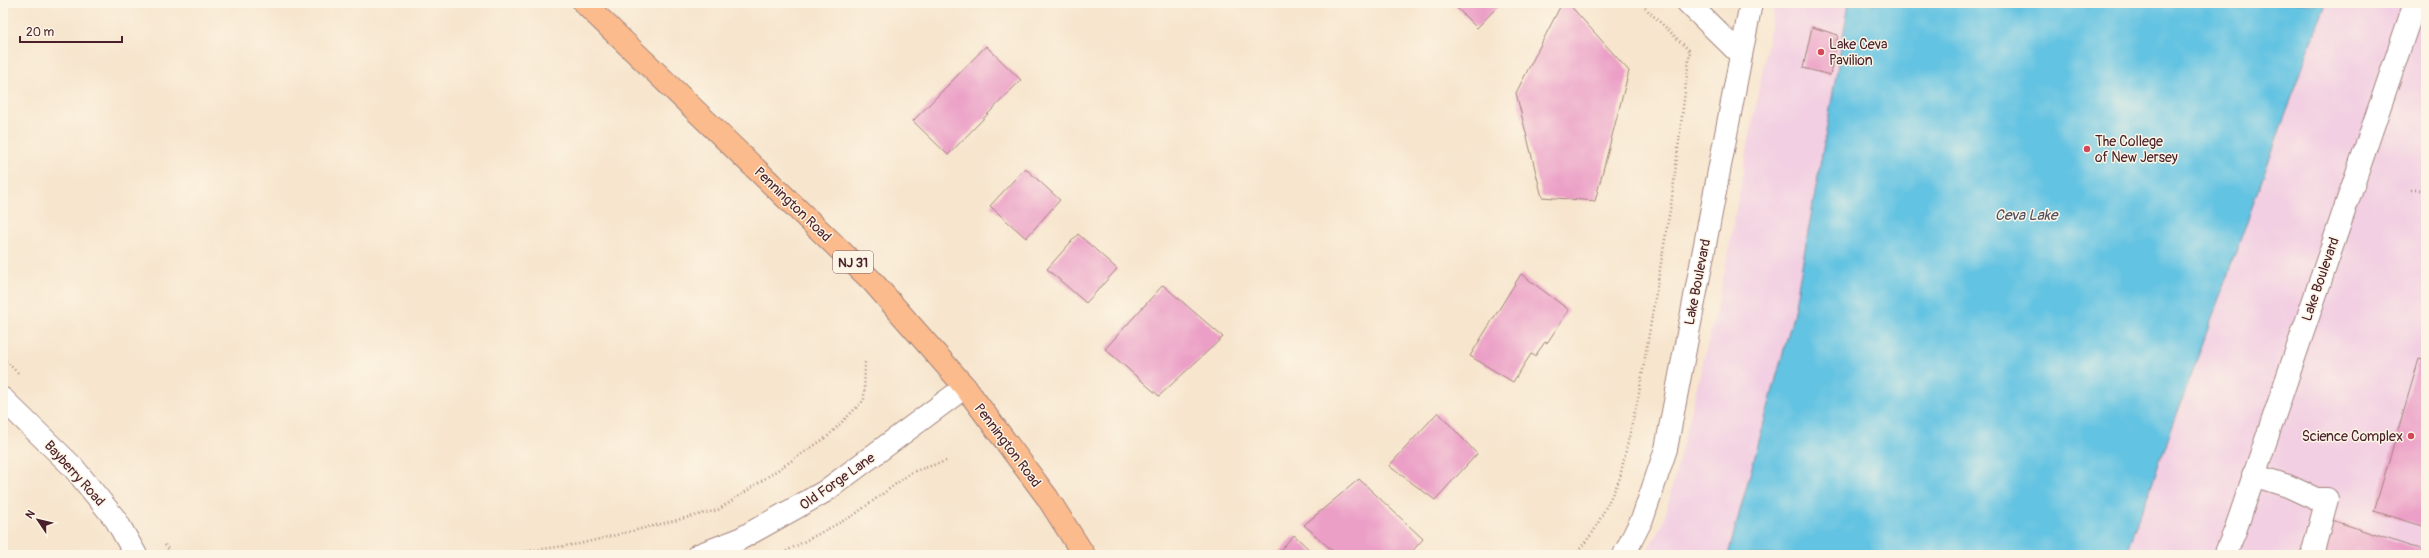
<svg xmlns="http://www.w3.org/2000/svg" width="2429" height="558" viewBox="0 0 2429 558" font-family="Pangolin,sans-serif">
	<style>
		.built { fill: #f2cfe2 }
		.water { fill: #63c3e2; stroke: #567186 }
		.building { fill: #eb9ec6 }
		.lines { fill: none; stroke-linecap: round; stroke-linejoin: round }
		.minor-casing { stroke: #a0827c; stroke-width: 24 }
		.major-casing { stroke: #a0827c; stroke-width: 24 }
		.path { stroke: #a0827c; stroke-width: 2.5; stroke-dasharray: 1 3; stroke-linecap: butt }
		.minor { stroke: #fff; stroke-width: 22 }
		.major { stroke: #fbbb8c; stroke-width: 22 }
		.poi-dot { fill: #d1495b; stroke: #fcf5e5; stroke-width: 1.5 }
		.labels { text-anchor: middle; stroke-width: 3; stroke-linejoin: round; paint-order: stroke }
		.shield { fill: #fcf5e5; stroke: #7f5f63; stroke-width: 1 }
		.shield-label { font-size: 13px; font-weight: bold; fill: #4a1f2b }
		.poi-label { font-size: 14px; fill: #4a1f2b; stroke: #fcf5e5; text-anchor: start }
		.street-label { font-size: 14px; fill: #4a1f2b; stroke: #fcf5e5 }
		.water-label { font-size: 15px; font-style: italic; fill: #525062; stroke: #fcf5e5 }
	</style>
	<rect width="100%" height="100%" fill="#fcf5e5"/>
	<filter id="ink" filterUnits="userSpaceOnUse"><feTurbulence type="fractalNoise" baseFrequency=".025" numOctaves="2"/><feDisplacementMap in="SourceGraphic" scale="8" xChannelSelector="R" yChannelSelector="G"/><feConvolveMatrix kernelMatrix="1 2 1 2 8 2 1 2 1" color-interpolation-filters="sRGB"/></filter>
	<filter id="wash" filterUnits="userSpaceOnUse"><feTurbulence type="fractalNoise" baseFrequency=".012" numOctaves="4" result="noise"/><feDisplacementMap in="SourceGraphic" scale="16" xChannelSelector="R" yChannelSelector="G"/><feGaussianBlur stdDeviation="0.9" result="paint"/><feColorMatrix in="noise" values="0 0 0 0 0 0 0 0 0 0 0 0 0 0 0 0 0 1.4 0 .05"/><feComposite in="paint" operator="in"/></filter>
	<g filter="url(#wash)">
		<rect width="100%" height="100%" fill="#f7e5cd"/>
		<path class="built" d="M1775,3h651v552h-782l19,-31 57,-230z"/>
		<path class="water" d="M1849,3h477l-200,552h-398l65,-239z"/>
		<g id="blocks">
			<g class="building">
				<path d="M1452,3h49l-24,25z"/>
				<path d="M1562,3h6l61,68 -34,130 -53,-4 -26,-104z"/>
				<path d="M1812,27l26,8 -8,40 -27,-7z"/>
				<path d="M986,46l35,34 -73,75 -35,-34z"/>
				<path d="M1025,168l35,32 -34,38 -36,-32z"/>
				<path d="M1078,234l39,35 -31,34 -39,-34z"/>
				<path d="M1521,274l48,36 -22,33 -2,-1 -10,14 -4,-2 -18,28 -43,-26z"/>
				<path d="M1163,285l60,52 -64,59 -54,-47z"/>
				<path d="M2419,359l7,2v166l-52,-16z"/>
				<path d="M1438,412l39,42 -42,46 -46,-34z"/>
				<path d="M1359,479l64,60 -14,16h-72l-33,-30z"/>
				<path d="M2329,519l80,27 17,4v5h-107z"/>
				<path d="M1294,535l21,20h-39z"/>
			</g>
		</g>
	</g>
	<g filter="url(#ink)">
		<use href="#blocks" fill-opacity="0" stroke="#a0827c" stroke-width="1"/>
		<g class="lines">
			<g class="minor-casing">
				<g id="minor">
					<path d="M1688,3l53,52"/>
					<path d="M3,399l70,68 43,53 20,35"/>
					<path d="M2253,475l35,11 28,13h11l-15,56"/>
					<path d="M698,555l40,-15 86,-48 141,-105"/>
					<path d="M1624,555l19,-38 23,-68 85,-446"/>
					<path d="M2225,555l10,-24 180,-528"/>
				</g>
			</g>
			<g class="major-casing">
				<path id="major" d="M584,3l288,278 93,106 82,110 37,58"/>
			</g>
			<g class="path">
				<path d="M2411,190h15"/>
				<path d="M3,358l15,15"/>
				<path d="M165,545l8,10"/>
				<path d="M499,555l80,-11 139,-34 109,-73 37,-37 1,-39"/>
				<path d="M779,555l75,-40 58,-43 34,-11"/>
				<path d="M1575,555l19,-24 25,-50 20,-88 33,-195 18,-147 -50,-48"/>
			</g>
			<use href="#minor" class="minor"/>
			<use href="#major" class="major"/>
		</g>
	</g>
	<g class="poi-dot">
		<circle cx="1821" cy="52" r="4"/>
		<circle cx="2087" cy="149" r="4"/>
		<circle cx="2411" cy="436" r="4"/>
	</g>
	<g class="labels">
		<rect class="shield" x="833" y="251" width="40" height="22" rx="3"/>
		<g class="shield-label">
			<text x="853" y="267">NJ 31</text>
		</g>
		<g class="poi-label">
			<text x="1829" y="49">Lake Ceva<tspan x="1829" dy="16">Pavilion</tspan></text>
			<text x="2095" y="146">The College<tspan x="2095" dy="16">of New Jersey</tspan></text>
			<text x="2403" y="441" text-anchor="end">Science Complex</text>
		</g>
		<g class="street-label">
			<text transform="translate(793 204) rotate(44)" y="5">Pennington Road</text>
			<text transform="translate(2320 279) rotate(-71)" y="5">Lake Boulevard</text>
			<text transform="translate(1697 282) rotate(-79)" y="5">Lake Boulevard</text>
			<text transform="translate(1008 445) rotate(53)" y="5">Pennington Road</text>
			<text transform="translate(75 473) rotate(48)" y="5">Bayberry Road</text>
			<text transform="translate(837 481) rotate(-35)" y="5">Old Forge Lane</text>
		</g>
		<g class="water-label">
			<text x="2026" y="220">Ceva Lake</text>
		</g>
	</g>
	<rect width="2429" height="558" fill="none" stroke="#fcf5e5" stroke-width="16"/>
	<g transform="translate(38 520) rotate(305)" stroke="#fcf5e5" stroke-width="3" paint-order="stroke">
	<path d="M0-3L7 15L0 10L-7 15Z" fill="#4a1f2b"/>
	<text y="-6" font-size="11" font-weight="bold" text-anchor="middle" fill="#4a1f2b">N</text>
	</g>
	<path d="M20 36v6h102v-6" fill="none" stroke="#4a1f2b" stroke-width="2"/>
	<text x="26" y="36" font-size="12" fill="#4a1f2b" stroke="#fcf5e5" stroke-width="3" paint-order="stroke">20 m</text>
</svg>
